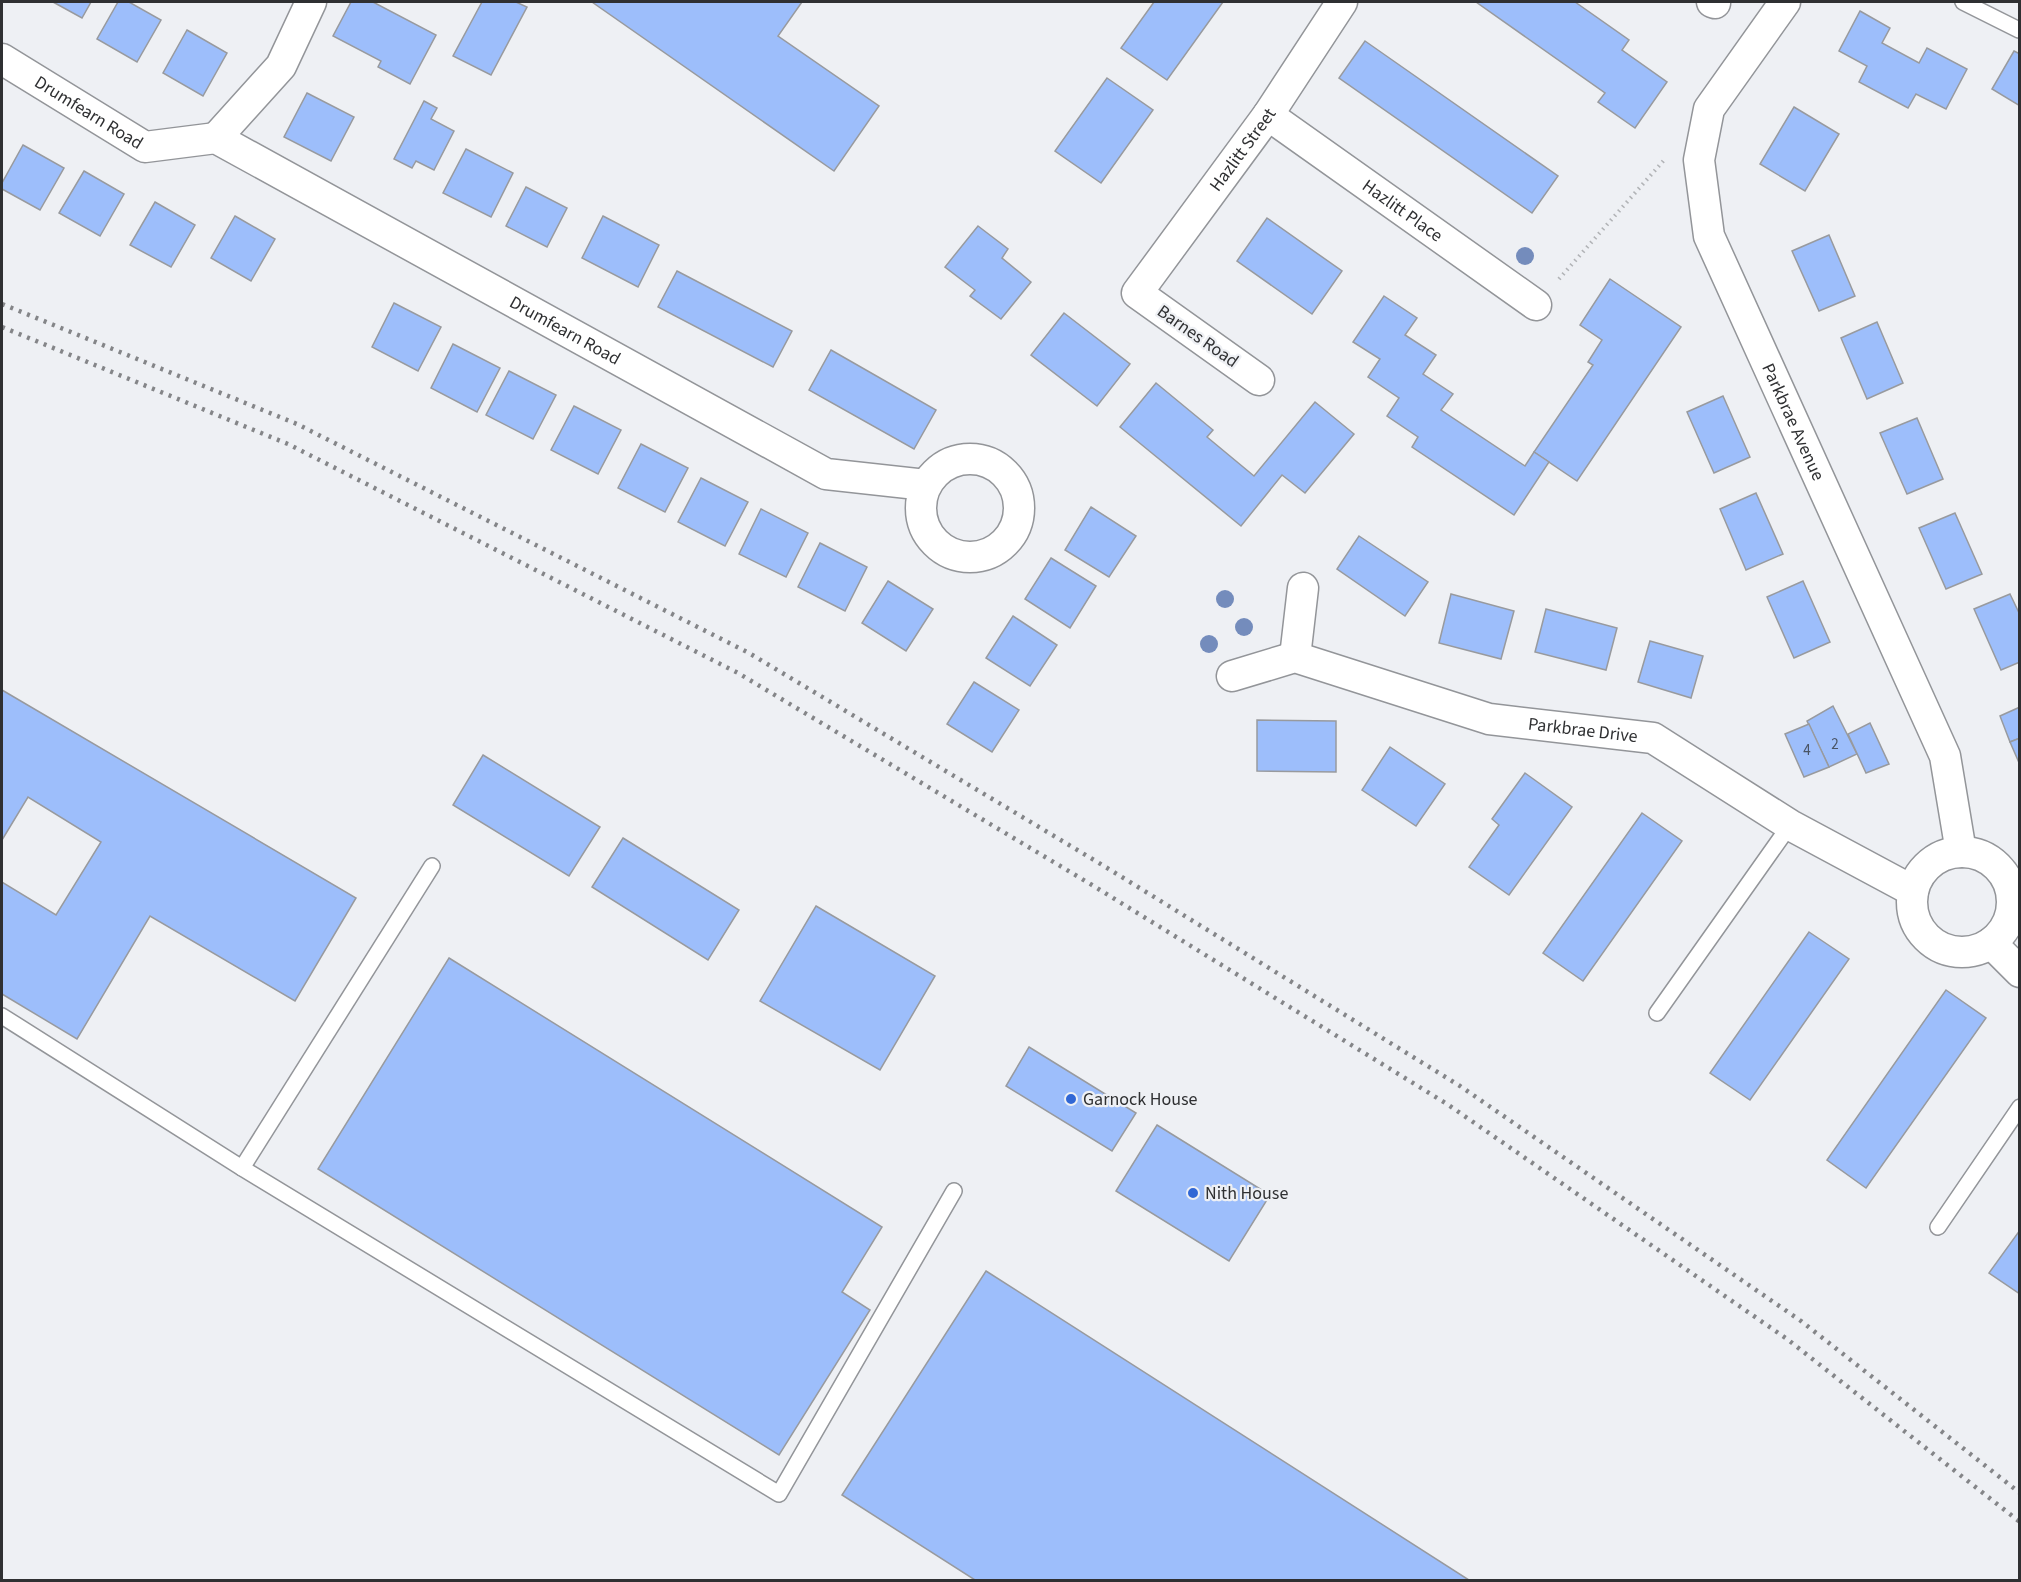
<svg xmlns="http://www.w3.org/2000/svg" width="2021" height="1582" viewBox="0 0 2021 1582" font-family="'Source Sans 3',sans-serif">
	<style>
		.building { fill: #9dbefb; stroke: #989a9e; stroke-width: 1.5 }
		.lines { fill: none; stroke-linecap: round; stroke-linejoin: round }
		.lane-casing { stroke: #939599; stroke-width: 18 }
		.street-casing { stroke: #939599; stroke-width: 33 }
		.path { stroke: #b1b3b6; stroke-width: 4; stroke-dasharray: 1.5 4.5; stroke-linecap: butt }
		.lane { stroke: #fff; stroke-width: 15 }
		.street { stroke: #fff; stroke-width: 30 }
		.rail { stroke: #848588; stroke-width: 4.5; stroke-dasharray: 3 6; stroke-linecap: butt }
		.tree { fill: #748cbc }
		.poi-dot { fill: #3167d5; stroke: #eef0f4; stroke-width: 2 }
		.labels { text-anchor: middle; stroke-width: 4.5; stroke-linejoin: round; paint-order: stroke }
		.number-label { font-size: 15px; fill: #4a5464 }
		.street-label { font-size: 18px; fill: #2f3032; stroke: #eef0f4 }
		.poi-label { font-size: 18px; fill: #2f3032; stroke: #eef0f4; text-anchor: start }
	</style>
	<rect width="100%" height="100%" fill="#eef0f4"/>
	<g class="building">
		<path d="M53,2h38l-9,16z"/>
		<path d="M118,2h11l32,18 -24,42 -40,-23z"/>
		<path d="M351,2h22l63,33 -26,49 -32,-17 3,-6 -48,-25z"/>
		<path d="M482,2h34l11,5 -36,68 -38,-19z"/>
		<path d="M592,2h210l-24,34 101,70 -45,65z"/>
		<path d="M1154,2h69l-56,78 -46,-32z"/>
		<path d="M1476,2h99l54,38 -7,10 45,32 -32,46 -37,-26 7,-9z"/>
		<path d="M1860,11l30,17 -8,15 37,20 8,-15 40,21 -21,40 -30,-15 -8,14 -49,-26 8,-16 -28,-15z"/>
		<path d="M187,30l40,23 -24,43 -40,-23z"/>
		<path d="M1365,41l193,135 -26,37 -193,-135z"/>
		<path d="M2014,51l6,3v52l-28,-17z"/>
		<path d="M1107,78l46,32 -52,73 -46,-32z"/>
		<path d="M307,93l47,24 -23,44 -47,-24z"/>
		<path d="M424,101l13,7 -6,11 23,12 -20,39 -18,-9 -4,7 -18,-9z"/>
		<path d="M1794,107l45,27 -34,57 -45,-27z"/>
		<path d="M23,145l41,23 -24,42 -38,-21v-6z"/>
		<path d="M466,149l47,24 -22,44 -48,-24z"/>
		<path d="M84,171l40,23 -24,42 -41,-23z"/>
		<path d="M526,187l41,21 -20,39 -41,-21z"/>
		<path d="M155,202l40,23 -24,42 -41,-22z"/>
		<path d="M235,216l40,23 -24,42 -40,-23z"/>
		<path d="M603,216l56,29 -21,42 -56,-29z"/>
		<path d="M1267,218l75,53 -30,43 -75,-53z"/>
		<path d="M978,226l30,23 -6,9 29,24 -30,37 -31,-23 5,-6 -30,-23z"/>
		<path d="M1829,235l26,61 -36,15 -27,-60z"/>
		<path d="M677,271l115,60 -19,36 -115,-60z"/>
		<path d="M1610,279l71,48 -104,154 -43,-29 59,-87 -5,-3 14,-22 -22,-15z"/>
		<path d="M1384,296l33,22 -12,17 31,20 -13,19 30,20 -12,16 84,56 9,-14 15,10 -35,53 -102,-68 6,-10 -31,-21 12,-18 -31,-21 12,-18 -27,-17z"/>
		<path d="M394,303l47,24 -23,44 -46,-24z"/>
		<path d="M1064,313l66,51 -33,42 -66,-51z"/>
		<path d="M1877,322l26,61 -36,16 -26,-61z"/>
		<path d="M453,344l47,24 -23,44 -46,-24z"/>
		<path d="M831,350l105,60 -22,39 -105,-59z"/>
		<path d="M509,371l47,24 -23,44 -47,-24z"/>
		<path d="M1156,383l57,47 -6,7 47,39 61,-74 39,32 -49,59 -23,-18 -41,51 -121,-99z"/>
		<path d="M1723,396l27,61 -36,16 -27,-61z"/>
		<path d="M574,406l47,24 -23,44 -47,-24z"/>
		<path d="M1917,418l26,61 -36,15 -27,-61z"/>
		<path d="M641,444l47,24 -23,44 -47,-24z"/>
		<path d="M701,478l47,24 -23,44 -47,-24z"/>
		<path d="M1756,493l27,61 -37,16 -26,-61z"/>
		<path d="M1091,507l45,29 -27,41 -44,-27z"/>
		<path d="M761,509l47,24 -22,44 -47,-23z"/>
		<path d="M1955,513l27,61 -36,15 -27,-61z"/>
		<path d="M1359,536l69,46 -23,34 -68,-47z"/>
		<path d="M820,543l47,24 -22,44 -47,-24z"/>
		<path d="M1051,558l45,28 -26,42 -45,-29z"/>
		<path d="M888,581l45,28 -27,42 -44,-28z"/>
		<path d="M1803,581l27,61 -36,16 -27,-61z"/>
		<path d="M1451,594l63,17 -13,48 -62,-16z"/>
		<path d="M2010,594l10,21v47l-19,8 -27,-61z"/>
		<path d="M1546,609l71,19 -11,42 -71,-18z"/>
		<path d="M1013,616l44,29 -27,41 -44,-28z"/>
		<path d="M1650,641l53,15 -12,42 -53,-16z"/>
		<path d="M974,682l45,28 -27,42 -45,-28z"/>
		<path d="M2,690l354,208 -61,103 -145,-85 -73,123 -75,-45v-112l54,33 45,-73 -73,-45 -26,43z"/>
		<path d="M1833,706l24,48 -28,13 -22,-46z"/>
		<path d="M2020,707v31l-10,4 -10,-26z"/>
		<path d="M1257,720l79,1v51l-79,-1z"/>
		<path d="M1870,723l19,41 -23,9 -18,-39z"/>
		<path d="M1809,724l20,43 -25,10 -19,-43z"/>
		<path d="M2020,738v27l-10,-23z"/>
		<path d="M1390,747l55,37 -29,42 -54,-36z"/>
		<path d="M483,755l117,72 -31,49 -116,-71z"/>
		<path d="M1525,773l47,34 -63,88 -40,-28 30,-42 -7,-6z"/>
		<path d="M1642,813l40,28 -99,140 -40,-28z"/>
		<path d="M623,838l116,72 -31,50 -116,-73z"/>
		<path d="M816,906l119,70 -55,94 -120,-69z"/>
		<path d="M1809,932l40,27 -99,141 -40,-27z"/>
		<path d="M449,958l433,269 -40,65 28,18 -91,145 -461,-286z"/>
		<path d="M1946,990l40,28 -120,170 -39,-28z"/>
		<path d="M1029,1047l107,66 -24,38 -106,-65z"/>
		<path d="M1157,1125l113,70 -41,66 -113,-70z"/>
		<path d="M2020,1230v64l-31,-21z"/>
		<path d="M986,1271l483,309h-494l-133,-85z"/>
	</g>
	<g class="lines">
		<g class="lane-casing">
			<g id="lane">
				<path d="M1963,2l56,28"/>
				<path d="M1657,1013l133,-188"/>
				<path d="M2,1016l240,152 537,326 175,-303"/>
				<path d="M242,1168l190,-302"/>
				<path d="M1938,1227l82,-120"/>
			</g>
		</g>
		<g class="street-casing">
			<g id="street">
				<path d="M1712,2l3,1"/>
				<path id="s1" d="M1785,2l-76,107 -10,51 10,76 236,520 16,96"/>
				<path id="s2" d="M2,59l143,88 71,-9 610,336 100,11"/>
				<path id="s3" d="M1268,115l268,190"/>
				<path d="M216,138l65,-72 30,-64"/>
				<path id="s4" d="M1259,380l-122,-87 131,-178 74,-113"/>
				<circle cx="970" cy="508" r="49"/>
				<path d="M1295,657l8,-69"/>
				<path id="s5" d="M1232,676l63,-19 194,62 164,19 137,87 123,66"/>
				<circle cx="1962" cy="902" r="50"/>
				<path d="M1991,943l29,29"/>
			</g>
		</g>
		<path class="path" d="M1559,279l106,-120"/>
		<use href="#lane" class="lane"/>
		<use href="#street" class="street"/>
		<g class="rail">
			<path d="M2,304l295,120 452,229 355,213 356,220 341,235 219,172"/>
			<path d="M2,327l286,117 450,229 354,212 355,219 340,235 233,183"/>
		</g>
	</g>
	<g class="tree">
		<circle cx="1525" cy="256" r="9"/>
		<circle cx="1225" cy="599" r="9"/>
		<circle cx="1244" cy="627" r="9"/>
		<circle cx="1209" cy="644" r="9"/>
	</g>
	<g class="poi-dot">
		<circle cx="1071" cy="1099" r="6"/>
		<circle cx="1193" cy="1193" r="6"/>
	</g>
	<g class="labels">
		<g class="number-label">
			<text x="1835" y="749">2</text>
			<text x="1807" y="755">4</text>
		</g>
		<g class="street-label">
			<text dy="6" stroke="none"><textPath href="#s2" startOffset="102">Drumfearn Road</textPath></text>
			<text dy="6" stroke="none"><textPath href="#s4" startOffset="328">Hazlitt Street</textPath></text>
			<text dy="6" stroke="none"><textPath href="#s3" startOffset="165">Hazlitt Place</textPath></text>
			<text dy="6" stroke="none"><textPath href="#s2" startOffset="638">Drumfearn Road</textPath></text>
			<text transform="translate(1198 336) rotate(35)" y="6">Barnes Road</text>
			<text dy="6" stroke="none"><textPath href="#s1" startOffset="464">Parkbrae Avenue</textPath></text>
			<text dy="6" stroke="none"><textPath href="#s5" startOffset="364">Parkbrae Drive</textPath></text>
		</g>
		<g class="poi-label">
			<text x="1083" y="1105">Garnock House</text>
			<text x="1205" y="1199">Nith House</text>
		</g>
	</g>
	<rect width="2021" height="1582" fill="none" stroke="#2f3032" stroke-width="6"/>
</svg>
